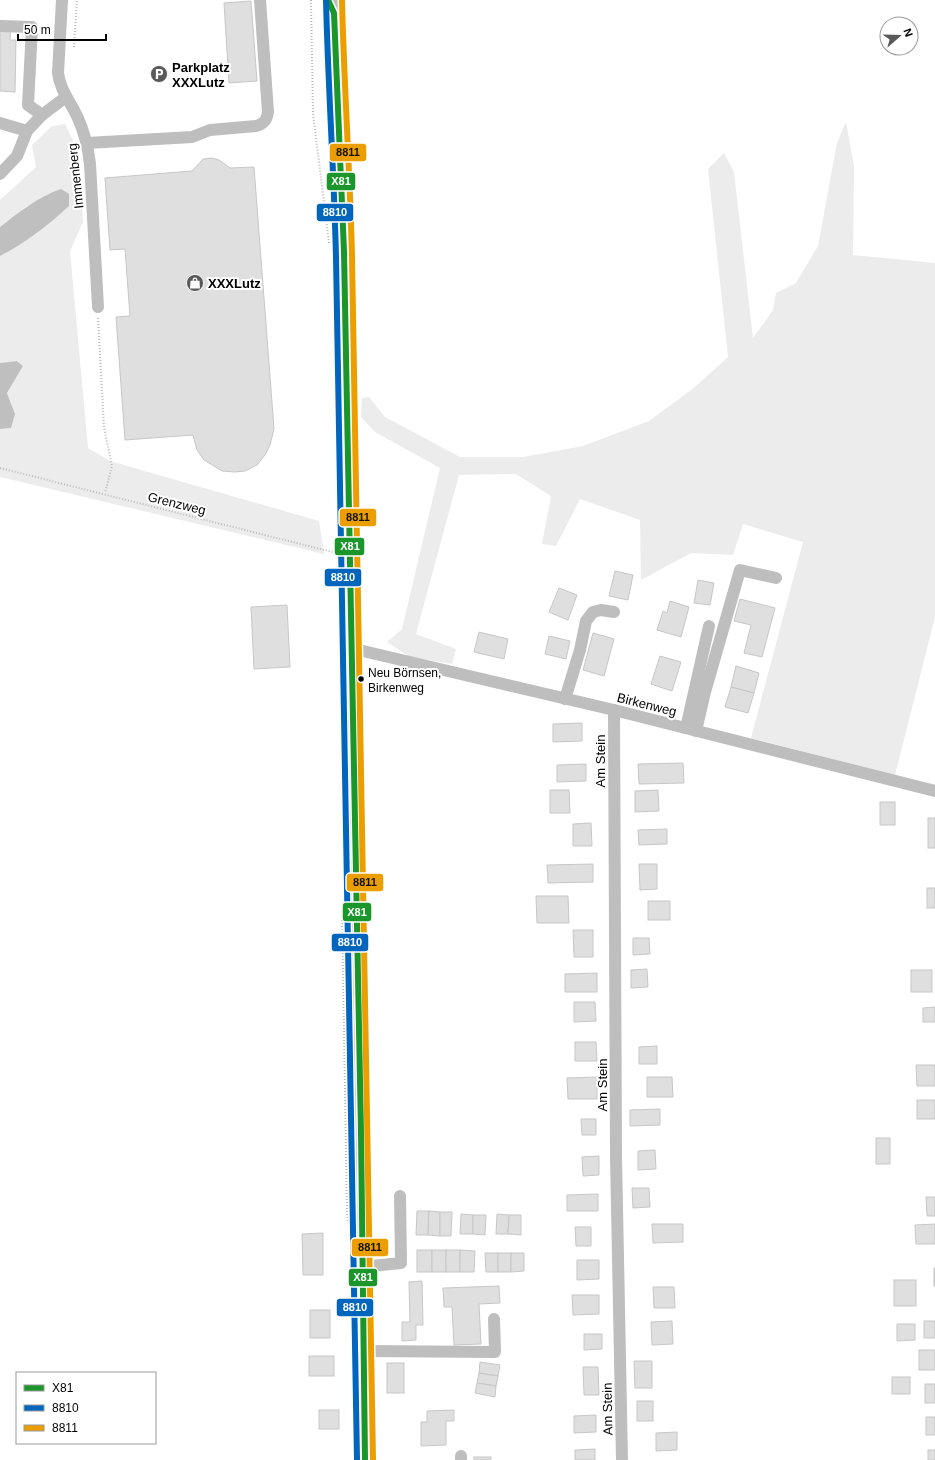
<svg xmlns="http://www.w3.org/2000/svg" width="935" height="1460" viewBox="0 0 935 1460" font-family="Arial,sans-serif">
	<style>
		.green { fill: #ececec }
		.water { fill: #bfbfbf }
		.building { fill: #dfdfdf; stroke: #c7c7c7 }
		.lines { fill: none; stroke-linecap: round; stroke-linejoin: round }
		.major-casing { stroke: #dbdbdb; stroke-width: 17 }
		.path { stroke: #b9b9b9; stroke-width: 2; stroke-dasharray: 1 2; stroke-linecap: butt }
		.minor { stroke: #bebebe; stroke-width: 12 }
		.major { stroke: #bebebe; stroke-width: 15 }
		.bus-1-casing { stroke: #fff; stroke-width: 9 }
		.bus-2-casing { stroke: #fff; stroke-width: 9 }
		.bus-3-casing { stroke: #fff; stroke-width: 9 }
		.bus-1 { stroke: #1a962b; stroke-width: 6 }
		.bus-2 { stroke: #0065bd; stroke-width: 6 }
		.bus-3 { stroke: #eb9e00; stroke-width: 6 }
		.bus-dot { fill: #000; stroke: #fff; stroke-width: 1.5 }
		.labels { text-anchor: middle; stroke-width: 4; stroke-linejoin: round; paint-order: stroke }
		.bus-label { font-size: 12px; fill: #000; stroke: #fff; text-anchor: start }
		.poi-label { font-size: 13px; font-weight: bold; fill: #000; stroke: #fff; text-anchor: start }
		.street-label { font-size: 13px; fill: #000; stroke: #fff }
		.line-badge { stroke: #fff; stroke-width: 1.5 }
		.badge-label { font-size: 11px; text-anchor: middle; font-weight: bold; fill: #fff }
		.pale-badge-label { font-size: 11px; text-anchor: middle; font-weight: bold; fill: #111 }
	</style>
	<rect width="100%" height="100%" fill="#fff"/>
	<g class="green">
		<path d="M846,122l8,44 -1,89 82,8v354l-40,158 -144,-37 52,-196 -60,-18 -10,31 -42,-2 -50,27 -1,-60 -60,-21 -24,47 -14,-2 9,-48 -35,-22 -57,1 -43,159 40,15 -4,15 -42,-7 -23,-15 15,-13 38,-161 -65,-36 -14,-15 1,-19 7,-1 16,20 75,40h63l60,-11 66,-25 45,-33 34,-31 -20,-188 16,-16 10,19 19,166 20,-28 3,-17 20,-10 22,-37 19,-103z"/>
		<path d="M65,124l13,27 5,71 -13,29 18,197 22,13 209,60 5,33 -324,-77v-48l11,-1 1,-23 -5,-12 16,-27 -6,-5 -17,2v-107c25,-13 49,-31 69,-50h-42l-27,21v-27l36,-33 -4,-22 20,-19z"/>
	</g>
	<g class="water">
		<path d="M61,189l8,5v12c-20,19 -44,37 -69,50v-29c19,-15 38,-30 61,-38z"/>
		<path d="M17,361l6,5 -16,27 8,21 -4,14 -11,1v-66z"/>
	</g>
	<g class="building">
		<path d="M251,1l6,80 -28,2 -5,-80z"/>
		<path d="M0,28h11l-1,12h6l-1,52 -15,-1z"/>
		<path d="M212,158l7,2 11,8 24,-1 20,262 -4,16 -5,10 -8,10 -12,6 -11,1 -12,-1 -18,-11 -7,-10 -4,-15 -68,5 -9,-123 14,-1 -5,-67 -15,1 -5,-72 87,-7 11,-12z"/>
		<path d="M615,571l18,4 -5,25 -19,-4z"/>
		<path d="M698,580l16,3 -4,22 -16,-2z"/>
		<path d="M559,588l18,7 -9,25 -19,-8z"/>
		<path d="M740,599l35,9 -13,49 -18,-4 7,-28 -17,-4z"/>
		<path d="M670,601l19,6 -8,30 -24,-7 6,-19 4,2z"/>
		<path d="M287,605l3,62 -36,2 -3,-62z"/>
		<path d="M479,632l29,7 -4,20 -30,-7z"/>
		<path d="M593,633l21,6 -10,37 -21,-6z"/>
		<path d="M549,636l21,5 -4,18 -21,-5z"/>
		<path d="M660,656l21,6 -9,29 -21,-7z"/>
		<path d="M736,666l23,7 -5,20 -23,-6z"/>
		<path d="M731,687l23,6 -6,20 -23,-6z"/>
		<path d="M582,723v18l-29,1v-18z"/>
		<path d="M683,763l1,20 -45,1 -1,-20z"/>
		<path d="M586,764v17l-29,1v-17z"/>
		<path d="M550,790h19l1,23h-20z"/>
		<path d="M658,790l1,21 -24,1v-21z"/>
		<rect x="880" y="802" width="15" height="23"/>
		<rect x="928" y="818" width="7" height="30"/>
		<path d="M591,823l1,23h-19v-22z"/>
		<path d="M667,829v15l-28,1 -1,-15z"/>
		<path d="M593,864v18l-45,1 -1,-18z"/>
		<path d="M639,864h18v25l-17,1z"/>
		<rect x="927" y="888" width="8" height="20"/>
		<path d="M536,896h32l1,27h-32z"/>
		<rect x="648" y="901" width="22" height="19"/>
		<path d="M573,930h20v27h-19z"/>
		<path d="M633,938h16l1,16 -17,1z"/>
		<path d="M647,969l1,18 -17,1v-18z"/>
		<rect x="911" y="970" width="21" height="22"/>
		<path d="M597,973v19h-32v-18z"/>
		<path d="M574,1002h21l1,19 -22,1z"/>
		<path d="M935,1007v15h-12v-14z"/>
		<path d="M575,1042h21l1,19h-22z"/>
		<path d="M657,1046v18h-18v-17z"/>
		<path d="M916,1065h19v21h-18z"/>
		<path d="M597,1077v22h-29l-1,-21z"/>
		<path d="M647,1077h25l1,20h-26z"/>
		<rect x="917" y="1100" width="18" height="19"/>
		<path d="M660,1109v16l-30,1v-16z"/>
		<path d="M581,1119h15v16h-14z"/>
		<rect x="876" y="1138" width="14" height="26"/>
		<path d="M655,1150l1,19 -18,1v-19z"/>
		<path d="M599,1156v19l-16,1 -1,-19z"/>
		<path d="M632,1188h17l1,19 -17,1z"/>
		<path d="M598,1194v17h-31v-16z"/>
		<path d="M926,1197h9v19h-8z"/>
		<path d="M417,1211h12l-1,24h-12z"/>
		<path d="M429,1211l11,1v24l-12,-1z"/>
		<path d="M440,1212h12l-1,24h-11z"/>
		<path d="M461,1214l12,1v19h-13z"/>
		<path d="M497,1214l12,1 -1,19h-12z"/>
		<path d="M473,1215h13l-1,20 -12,-1z"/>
		<path d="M509,1215h12v20l-13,-1z"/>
		<path d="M652,1224h31v18l-30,1z"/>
		<path d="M935,1224v20h-19l-1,-19z"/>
		<path d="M575,1227h16v19h-15z"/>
		<path d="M323,1233v42h-20l-1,-41z"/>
		<rect x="417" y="1250" width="15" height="22"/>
		<rect x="432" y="1250" width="14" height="22"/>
		<rect x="446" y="1250" width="14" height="22"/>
		<path d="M460,1250l15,1 -1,21h-14z"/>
		<path d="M485,1253h13v19h-12z"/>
		<rect x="498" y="1253" width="13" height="19"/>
		<path d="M511,1253h13v18l-13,1z"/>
		<path d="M577,1260h22v19l-22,1z"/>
		<rect x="934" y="1268" width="1" height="18"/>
		<rect x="894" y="1280" width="22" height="26"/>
		<path d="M422,1281l1,44h-7v15l-14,1v-19h8l-1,-40z"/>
		<path d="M499,1286l1,17 -21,1 2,40 -27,1 -2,-38h-8l-1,-19z"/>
		<path d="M653,1287h21l1,21h-21z"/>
		<path d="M572,1295h27v19l-26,1z"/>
		<rect x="310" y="1310" width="20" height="28"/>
		<path d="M672,1321l1,23 -21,1 -1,-23z"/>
		<rect x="924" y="1321" width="11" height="17"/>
		<path d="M897,1324h18v16l-18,1z"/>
		<path d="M584,1334h18v15l-18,1z"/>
		<rect x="919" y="1350" width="16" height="20"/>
		<rect x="309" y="1356" width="25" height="20"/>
		<path d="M634,1361h18v27h-17z"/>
		<path d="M480,1362l20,3 -2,11 -19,-3z"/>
		<rect x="387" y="1363" width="17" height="30"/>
		<path d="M583,1367h15l1,28h-15z"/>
		<path d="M479,1373l19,3 -2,10 -19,-3z"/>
		<rect x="892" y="1377" width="18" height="17"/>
		<path d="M477,1383l19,3 -1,11 -20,-4z"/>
		<rect x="925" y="1384" width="10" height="19"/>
		<rect x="637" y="1401" width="16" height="20"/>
		<rect x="319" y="1410" width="20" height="19"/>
		<path d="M454,1410v11h-8v24l-25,1v-24h6v-11z"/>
		<path d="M596,1415v17l-22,1v-17z"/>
		<rect x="926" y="1417" width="9" height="18"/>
		<path d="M677,1432v18l-21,1v-18z"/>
		<path d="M595,1449v11h-20v-10z"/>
		<rect x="928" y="1450" width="7" height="10"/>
		<rect x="474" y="1457" width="17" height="3"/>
	</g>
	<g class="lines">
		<g class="major-casing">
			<path id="major" d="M334,0l1,55 9,197 17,880 4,328"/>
		</g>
		<g class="path">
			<path d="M311,0l2,113 16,130"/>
			<path d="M74,47l3,-47"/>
			<path d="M98,318l6,109 8,39 -7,27"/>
			<path d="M0,468l336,85"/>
			<path d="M342,908l5,304 1,9"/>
		</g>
		<g class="minor">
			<path d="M62,0l-4,73c2,17 12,28 19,43 7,15 11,30 13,48l8,143"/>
			<path d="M0,26l32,1 -4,78 14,10"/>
			<path d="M0,123l27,8"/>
			<path d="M87,143l105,-6 18,-7 46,-4c8,-2 11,-6 12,-14l-8,-112"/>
			<path d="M0,174l17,-18 10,-25 15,-16 24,-18"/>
			<path d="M352,649l11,2 251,59 321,81"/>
			<path d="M565,699l15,-49 6,-29 7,-9 8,-2 13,2"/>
			<path d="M614,710l2,446 6,304"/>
			<path d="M686,728l23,-102"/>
			<path d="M696,731l9,-39 35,-122 36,8"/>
			<path d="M362,1267l39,-4 -1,-67"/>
			<path d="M364,1351l131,1 -1,-33"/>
			<path d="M461,1460v-4"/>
		</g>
		<use href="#major" class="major"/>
		<g class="bus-1-casing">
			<path id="bus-1" d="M328,0l6,13 10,239 17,880 4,328"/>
		</g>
		<g class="bus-2-casing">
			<path id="bus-2" d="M326,0c2,86 8,171 10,257 10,401 16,802 21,1203"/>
		</g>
		<g class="bus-3-casing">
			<path id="bus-3" d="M342,0c2,86 8,171 10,257 10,401 16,802 21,1203"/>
		</g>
		<use href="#bus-1" class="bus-1"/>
		<use href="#bus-2" class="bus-2"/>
		<use href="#bus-3" class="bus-3"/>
	</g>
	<defs>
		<g id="parking-disc" transform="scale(0.9)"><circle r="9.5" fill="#595959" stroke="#fff"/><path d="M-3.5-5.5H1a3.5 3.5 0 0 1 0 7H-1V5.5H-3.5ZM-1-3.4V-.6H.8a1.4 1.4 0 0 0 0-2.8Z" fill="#fff"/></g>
		<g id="shop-disc" transform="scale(0.9)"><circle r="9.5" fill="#595959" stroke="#fff"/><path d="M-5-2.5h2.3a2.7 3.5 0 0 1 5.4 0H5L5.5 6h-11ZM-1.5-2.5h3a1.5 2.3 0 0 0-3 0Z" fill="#fff"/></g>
	</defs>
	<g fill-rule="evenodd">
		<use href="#parking-disc" x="159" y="74"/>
		<use href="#shop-disc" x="195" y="283"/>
	</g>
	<circle class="bus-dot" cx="361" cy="679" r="3.5"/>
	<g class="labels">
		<g class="bus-label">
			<text x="368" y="677">Neu Börnsen,<tspan x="368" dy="15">Birkenweg</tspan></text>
		</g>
		<g class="poi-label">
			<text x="172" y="72">Parkplatz<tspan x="172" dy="15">XXXLutz</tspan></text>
			<text x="208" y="288">XXXLutz</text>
		</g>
		<g class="street-label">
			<text transform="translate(75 176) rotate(-96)" y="5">Immenberg</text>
			<text transform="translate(177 503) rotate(14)" y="5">Grenzweg</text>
			<text transform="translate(647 704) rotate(14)" y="5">Birkenweg</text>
			<text transform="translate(600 761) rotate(-90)" y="5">Am Stein</text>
			<text transform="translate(602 1085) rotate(-90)" y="5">Am Stein</text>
			<text transform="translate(607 1409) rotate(-91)" y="5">Am Stein</text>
		</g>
	</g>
	<g class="line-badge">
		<rect x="329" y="143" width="38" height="19" rx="4" fill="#eb9e00"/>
		<rect x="326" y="172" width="30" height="19" rx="4" fill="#1a962b"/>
		<rect x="316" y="203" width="38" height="19" rx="4" fill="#0065bd"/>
		<rect x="339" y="508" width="38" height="19" rx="4" fill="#eb9e00"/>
		<rect x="334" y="537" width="31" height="19" rx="4" fill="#1a962b"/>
		<rect x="324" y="568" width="38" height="19" rx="4" fill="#0065bd"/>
		<rect x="346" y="873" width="38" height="19" rx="4" fill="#eb9e00"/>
		<rect x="342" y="902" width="30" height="20" rx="4" fill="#1a962b"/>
		<rect x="331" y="933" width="38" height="19" rx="4" fill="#0065bd"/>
		<rect x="351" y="1238" width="38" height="19" rx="4" fill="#eb9e00"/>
		<rect x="348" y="1268" width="30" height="19" rx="4" fill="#1a962b"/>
		<rect x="336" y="1298" width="38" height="19" rx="4" fill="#0065bd"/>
	</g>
	<g class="badge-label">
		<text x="341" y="185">X81</text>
		<text x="335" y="216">8810</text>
		<text x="350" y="550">X81</text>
		<text x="343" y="581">8810</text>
		<text x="357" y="916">X81</text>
		<text x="350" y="946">8810</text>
		<text x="363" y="1281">X81</text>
		<text x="355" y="1311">8810</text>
	</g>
	<g class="pale-badge-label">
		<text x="348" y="156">8811</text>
		<text x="358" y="521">8811</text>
		<text x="365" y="886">8811</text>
		<text x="370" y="1251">8811</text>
	</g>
	<rect x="16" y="1372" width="140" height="72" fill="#ffffff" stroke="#999999"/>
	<rect x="24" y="1385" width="20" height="6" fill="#1a962b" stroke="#999999"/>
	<text x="52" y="1392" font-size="12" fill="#000000">X81</text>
	<rect x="24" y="1405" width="20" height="6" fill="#0065bd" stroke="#999999"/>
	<text x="52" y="1412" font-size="12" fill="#000000">8810</text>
	<rect x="24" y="1425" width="20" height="6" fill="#eb9e00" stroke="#999999"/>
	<text x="52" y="1432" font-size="12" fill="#000000">8811</text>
	<g transform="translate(899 36) rotate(70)"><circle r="19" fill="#ffffff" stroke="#999999"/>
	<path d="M0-3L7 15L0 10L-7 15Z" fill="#595959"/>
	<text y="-6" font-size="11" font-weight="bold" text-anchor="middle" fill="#000000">N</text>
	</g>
	<path d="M18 34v6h88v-6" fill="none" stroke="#000000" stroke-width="2"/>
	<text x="24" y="34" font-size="12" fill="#000000" stroke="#ffffff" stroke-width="3" paint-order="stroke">50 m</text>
</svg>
